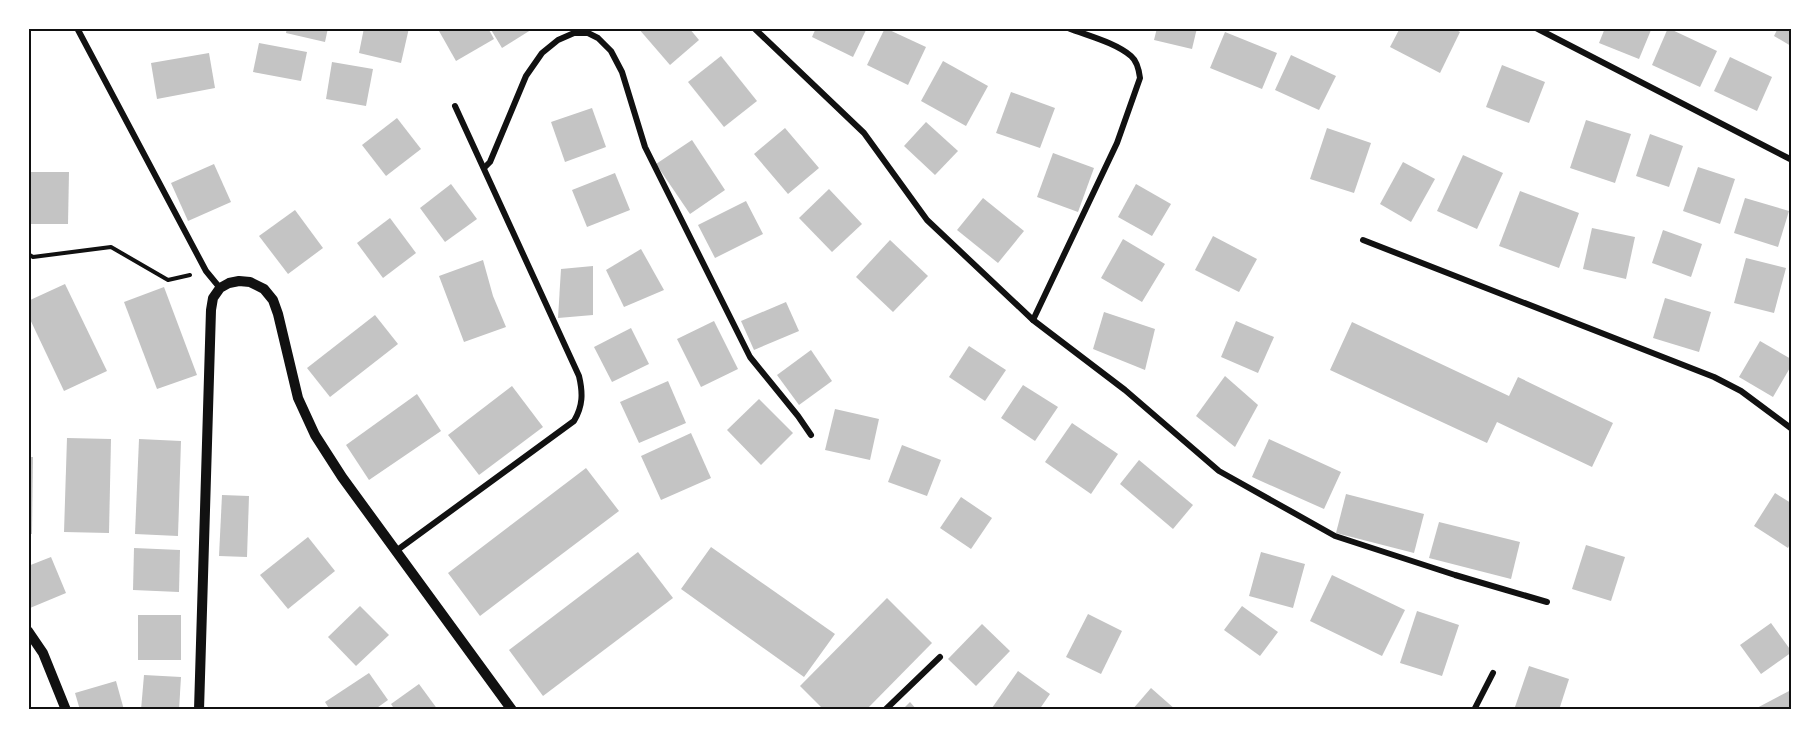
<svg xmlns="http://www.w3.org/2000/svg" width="1820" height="738" viewBox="0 0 1820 738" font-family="'Varela Round',sans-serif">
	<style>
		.building { fill: #c4c4c4 }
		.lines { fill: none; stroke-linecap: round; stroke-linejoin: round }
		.path { stroke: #111; stroke-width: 4 }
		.minor { stroke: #111; stroke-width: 6 }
		.tertiary { stroke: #111; stroke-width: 10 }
		.neatline { fill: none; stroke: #111; stroke-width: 2 }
	</style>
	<rect width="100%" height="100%" fill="#fff"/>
	<g class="building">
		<path d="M287,28h41l-3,14 -39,-9z"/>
		<path d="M364,28h45l-8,35 -42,-10z"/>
		<path d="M443,28h45l6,11 -38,22 -17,-30z"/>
		<path d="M490,28h44l-32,20z"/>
		<path d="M638,28h51l10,12 -29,25z"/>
		<path d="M816,28h51l-14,29 -41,-20z"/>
		<path d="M885,28l41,19 -18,38 -41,-20z"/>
		<path d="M1157,28h40l-5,21 -38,-9z"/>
		<path d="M1400,28h53l7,4 -20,41 -50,-26z"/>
		<path d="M1605,28h44l2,2 -12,29 -40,-16z"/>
		<path d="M1668,28l49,23 -17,36 -48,-22z"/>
		<path d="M1778,28h13v18l-17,-10z"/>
		<path d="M1225,32l52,21 -15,36 -52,-21z"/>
		<path d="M259,43l48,9 -6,29 -48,-9z"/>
		<path d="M209,53l6,35 -58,11 -6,-36z"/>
		<path d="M1291,55l45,21 -17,34 -44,-20z"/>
		<path d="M721,56l36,45 -33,26 -36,-45z"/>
		<path d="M1730,57l42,20 -15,34 -43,-20z"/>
		<path d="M943,61l45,25 -22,40 -45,-25z"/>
		<path d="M332,62l41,7 -7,37 -40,-7z"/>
		<path d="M1502,65l43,17 -16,41 -43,-16z"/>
		<path d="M1011,92l44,16 -15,40 -44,-15z"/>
		<path d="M592,108l14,39 -41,15 -14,-40z"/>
		<path d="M397,118l24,31 -35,27 -24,-31z"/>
		<path d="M1586,120l45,14 -16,49 -45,-15z"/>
		<path d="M926,122l32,29 -23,24 -31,-29z"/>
		<path d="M785,128l34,40 -31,26 -34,-40z"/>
		<path d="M1327,128l44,15 -17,50 -44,-14z"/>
		<path d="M1650,134l33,12 -14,41 -33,-11z"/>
		<path d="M692,140l33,50 -35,24 -34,-50z"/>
		<path d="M1053,153l41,15 -16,44 -41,-15z"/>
		<path d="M1463,155l40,18 -26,56 -40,-18z"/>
		<path d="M1403,162l32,17 -24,43 -31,-18z"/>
		<path d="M214,164l17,38 -43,19 -17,-38z"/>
		<path d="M1698,167l37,12 -15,45 -37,-13z"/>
		<path d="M28,172h41l-1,52h-40z"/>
		<path d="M615,173l15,37 -43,17 -15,-37z"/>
		<path d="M451,184l26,35 -32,23 -25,-34z"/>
		<path d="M1136,184l35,20 -19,32 -34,-19z"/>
		<path d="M829,189l33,35 -30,28 -33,-34z"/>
		<path d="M1520,191l59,22 -20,55 -60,-22z"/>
		<path d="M983,198l41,33 -26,32 -41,-33z"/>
		<path d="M1745,198l44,13 -11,36 -44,-14z"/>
		<path d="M746,201l17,33 -48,24 -17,-33z"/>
		<path d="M295,210l28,38 -35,26 -29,-38z"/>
		<path d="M390,218l26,35 -33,25 -26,-35z"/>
		<path d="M1592,228l43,9 -9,42 -43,-10z"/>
		<path d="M1663,230l39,14 -11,33 -39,-14z"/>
		<path d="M1213,236l44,23 -18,33 -44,-22z"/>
		<path d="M1123,239l42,25 -23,38 -41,-24z"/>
		<path d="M890,240l38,36 -35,36 -37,-35z"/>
		<path d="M641,249l23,41 -40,17 -18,-37z"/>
		<path d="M1746,258l40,10 -12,45 -40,-10z"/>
		<path d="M483,260l10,36 13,31 -42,15 -25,-66z"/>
		<path d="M593,266v49l-35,3 3,-49z"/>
		<path d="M65,284l42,87 -43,20 -36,-76v-14z"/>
		<path d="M164,287l33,88 -40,14 -33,-87z"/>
		<path d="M1665,298l46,14 -12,40 -46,-14z"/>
		<path d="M786,302l13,29 -45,19 -13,-29z"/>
		<path d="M1104,312l51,17 -10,41 -52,-21z"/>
		<path d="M375,315l23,29 -68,53 -23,-29z"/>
		<path d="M714,321l24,48 -37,18 -24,-48z"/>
		<path d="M1236,321l38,16 -16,36 -37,-16z"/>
		<path d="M1352,322l157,74 9,-19 95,46 -21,44 -95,-45 -10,21 -157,-73z"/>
		<path d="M631,328l18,36 -37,18 -18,-35z"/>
		<path d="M1760,341l31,18v7l-18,31 -34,-20z"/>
		<path d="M969,346l37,24 -21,31 -36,-24z"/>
		<path d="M811,350l21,31 -33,24 -22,-30z"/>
		<path d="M1225,376l33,29 -23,42 -39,-31z"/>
		<path d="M668,381l18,42 -47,20 -19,-41z"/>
		<path d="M1023,385l35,22 -23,34 -34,-23z"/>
		<path d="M512,386l31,41 -64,48 -31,-40z"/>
		<path d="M417,394l24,37 -72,49 -23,-35z"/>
		<path d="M759,399l34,34 -32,32 -34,-35z"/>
		<path d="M835,409l44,10 -9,41 -45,-10z"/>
		<path d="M1072,423l46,31 -27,40 -46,-32z"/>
		<path d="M691,433l20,45 -50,22 -20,-44z"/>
		<path d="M67,438l44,1 -2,94 -45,-1z"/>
		<path d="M139,439l42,2 -3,95 -43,-2z"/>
		<path d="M1269,439l72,33 -17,37 -72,-32z"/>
		<path d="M902,445l39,15 -14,36 -39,-14z"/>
		<path d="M28,457h5l-1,77h-4z"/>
		<path d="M1139,460l54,45 -20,24 -53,-45z"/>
		<path d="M586,468l33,43 -139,105 -32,-43z"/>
		<path d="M1775,493l16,10v39l-3,6 -34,-22z"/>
		<path d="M1346,494l78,20 -10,39 -78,-20z"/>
		<path d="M222,495l27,1 -2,61 -28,-1z"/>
		<path d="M961,497l31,21 -21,31 -31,-21z"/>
		<path d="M1439,522l81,20 -9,37 -82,-21z"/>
		<path d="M308,537l27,34 -47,38 -28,-34z"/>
		<path d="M1586,545l39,12 -14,44 -39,-12z"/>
		<path d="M711,547l124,87 -31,43 -123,-88z"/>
		<path d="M134,548l46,2 -1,42 -46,-2z"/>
		<path d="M638,552l35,46 -130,98 -34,-46z"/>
		<path d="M1261,552l44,12 -12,44 -44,-12z"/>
		<path d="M51,557l15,36 -36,15 -2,-5v-37z"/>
		<path d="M1332,575l73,35 -23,46 -72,-35z"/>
		<path d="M887,598l45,45 -66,67h-42l-24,-24z"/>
		<path d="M360,606l29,29 -33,31 -28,-29z"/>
		<path d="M1242,606l36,26 -18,24 -36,-26z"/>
		<path d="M1417,611l42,14 -17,51 -42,-13z"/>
		<path d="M1088,614l34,17 -21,43 -35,-17z"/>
		<rect x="138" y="615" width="43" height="45"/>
		<path d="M1771,623l21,29 -31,22 -21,-29z"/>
		<path d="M982,624l28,27 -34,35 -28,-27z"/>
		<path d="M1529,666l40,13 -10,31h-36l-8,-3z"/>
		<path d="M1018,671l32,23 -11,16h-44l-3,-2z"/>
		<path d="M369,673l19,27 -14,10h-44l-5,-8z"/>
		<path d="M144,675l37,2 -2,33h-38z"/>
		<path d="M116,681l8,29h-44l-5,-17z"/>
		<path d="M419,684l19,26h-43l-4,-6z"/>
		<path d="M1151,688l25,22h-44z"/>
		<path d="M1791,690v20h-38z"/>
		<path d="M910,702l7,8h-15z"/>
	</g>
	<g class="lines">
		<path class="path" d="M28,254l5,3 78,-10 57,33 22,-5"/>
		<g class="minor">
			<path d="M77,28l129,243 14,17"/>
			<path d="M754,28l110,105 63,87 106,100 92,70 94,81 116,65 120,39 92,27"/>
			<path d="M1536,28l256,132"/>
			<path d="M484,168l6,-6 36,-86 16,-23 16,-13 16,-7h14l10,5 13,13 11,21 23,75 105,210 48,59 13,19"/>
			<path d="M1363,240l351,137 27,14 51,38"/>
			<path d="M1033,320l84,-177 23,-65c-1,-8 -3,-17 -9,-22 -17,-14 -43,-20 -63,-28"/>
			<path d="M396,551l178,-130c9,-15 9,-28 5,-45l-124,-270"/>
			<path d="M885,710l55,-53"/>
			<path d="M1474,710l19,-37"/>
		</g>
		<g class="tertiary">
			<path d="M28,631l15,22 23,57"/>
			<path d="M199,710l12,-400 2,-12 7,-10 9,-5 10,-2 11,1 14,7 9,11 5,14 20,84 17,37 27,42 170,233"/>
		</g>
	</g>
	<rect width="1820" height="738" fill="none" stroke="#ffffff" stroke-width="60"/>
	<rect x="30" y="30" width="1760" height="678" class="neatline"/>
</svg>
